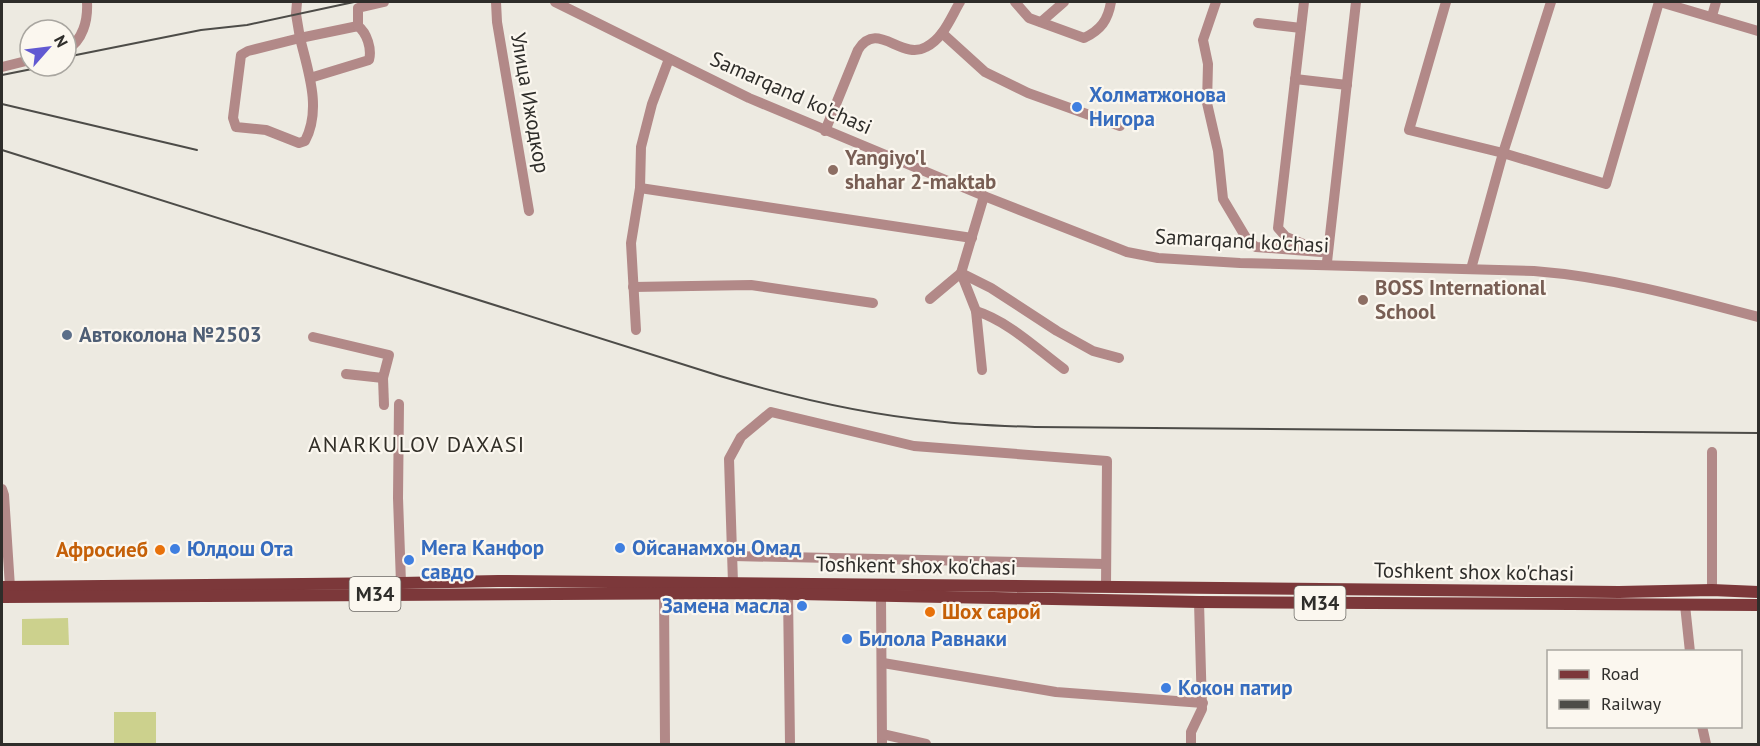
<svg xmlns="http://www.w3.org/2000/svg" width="1760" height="746" viewBox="0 0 1760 746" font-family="'PT Sans',sans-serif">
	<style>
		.green { fill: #ccd18d }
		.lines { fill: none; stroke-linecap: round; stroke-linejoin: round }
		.minor { stroke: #b28988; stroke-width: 10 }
		.major { stroke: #7c383a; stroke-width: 12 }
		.rail { stroke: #4d4c48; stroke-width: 2 }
		.shop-dot { fill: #3f7fe0; stroke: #fbf7ef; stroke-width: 2 }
		.education-dot { fill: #8d6e63; stroke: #fbf7ef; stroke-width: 2 }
		.service-dot { fill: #5c6f8a; stroke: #fbf7ef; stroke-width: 2 }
		.food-dot { fill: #e8710a; stroke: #fbf7ef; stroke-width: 2 }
		.labels { text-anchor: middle; stroke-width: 4.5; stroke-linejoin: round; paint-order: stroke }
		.shield { fill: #fbf7ef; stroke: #6c6a65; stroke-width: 1.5 }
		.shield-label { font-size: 20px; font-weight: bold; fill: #2e2d2a }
		.street-label { font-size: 21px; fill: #2e2d2a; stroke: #fbf7ef }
		.shop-label { font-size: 21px; font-weight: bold; fill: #366cbe; stroke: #fbf7ef; text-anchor: start }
		.education-label { font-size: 21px; font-weight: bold; fill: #785e54; stroke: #fbf7ef; text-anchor: start }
		.service-label { font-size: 21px; font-weight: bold; fill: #4e5e75; stroke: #fbf7ef; text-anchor: start }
		.food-label { font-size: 21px; font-weight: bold; fill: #c56008; stroke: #fbf7ef; text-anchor: end }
		.neighbourhood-label { font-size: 22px; letter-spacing: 1.5px; fill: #322f28; stroke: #fbf7ef }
	</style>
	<rect width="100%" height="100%" fill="#edeae1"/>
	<g class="green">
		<path d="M68,618l1,27h-47v-26z"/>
		<rect x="114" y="712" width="42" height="32"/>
	</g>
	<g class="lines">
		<g class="minor">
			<path d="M297,2l-1,12 4,24 58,-12c9,7 14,23 11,34l-59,18"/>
			<path d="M496,2l1,20 32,189"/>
			<path d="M555,2l194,96 235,98 143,56 31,6 82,5 294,8c77,6 150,26 224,46"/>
			<path d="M1015,2l14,16 55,20c17,-8 24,-18 27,-36"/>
			<path d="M1216,2l-13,38 5,24 -1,39 11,48 5,48 25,42 8,6 65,5"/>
			<path d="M1304,2l-26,226 8,9 27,11"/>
			<path d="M1446,2l-37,128 94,23 103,31 53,-182"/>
			<path d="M1660,2l98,29"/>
			<path d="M1712,16l4,-14"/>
			<path d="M1041,22l23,-20"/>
			<path d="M1258,23l43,5"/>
			<path d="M358,26v-18l26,-6"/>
			<path d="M942,33l43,39 43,21 92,33"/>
			<path d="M300,38c8,33 22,71 5,103l-6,2 -33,-13 -30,-3 -3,-9 8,-63 7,-4z"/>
			<path d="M66,50c17,-9 22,-30 21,-48"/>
			<path d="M2,67l28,-7"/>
			<path d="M1295,79l52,6"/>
			<path d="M825,131l33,-81c19,-31 43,11 68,-3 17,-8 25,-30 34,-45"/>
			<path d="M640,188l332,50"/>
			<path d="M1327,262l29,-260"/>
			<path d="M1471,269l32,-116 48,-151"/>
			<path d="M961,273l30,15 66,43 36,20 26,7"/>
			<path d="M961,273l15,38 6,59"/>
			<path d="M633,287l118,-2 122,18"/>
			<path d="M930,299l31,-26 23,-77"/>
			<path d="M976,311c32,10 61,38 88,58"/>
			<path d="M636,330l-5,-87 9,-55 1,-41 11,-43 17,-45"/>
			<path d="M313,337l76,18 -6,23 -37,-4"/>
			<path d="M383,378l1,27"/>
			<path d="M399,404l-1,94 3,85"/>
			<path d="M1712,452v138"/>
			<path d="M2,489l2,6 6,92"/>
			<path d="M733,556l373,8"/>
			<path d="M733,583l-4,-124 12,-22 30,-25 143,34 193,15 -1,126"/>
			<path d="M664,593l1,151"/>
			<path d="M788,594l2,150"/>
			<path d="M881,596l1,148"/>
			<path d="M1685,605l5,47"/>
			<path d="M883,663l173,29 147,11"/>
			<path d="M1702,726l4,18"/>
			<path d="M882,734l44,10"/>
			<path d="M1191,744v-12l11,-23 -3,-107"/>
		</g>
		<g class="major">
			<path d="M2,587l399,-4 97,-2 1121,11 93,-2 46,2"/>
			<path d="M2,597l746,-4 451,9 559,3"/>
		</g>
		<g class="rail">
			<path d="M66,57l135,-27 46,-5 107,-23"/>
			<path d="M2,75l45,-9"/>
			<path d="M2,104l195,46"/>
			<path d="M2,150l718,226c70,21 142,38 215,45 33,4 66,5 100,6l723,6"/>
		</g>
	</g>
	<g class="shop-dot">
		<circle cx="1077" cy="107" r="6"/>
		<circle cx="620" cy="548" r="6"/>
		<circle cx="175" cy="549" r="6"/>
		<circle cx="409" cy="560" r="6"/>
		<circle cx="802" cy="606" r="6"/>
		<circle cx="847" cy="639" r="6"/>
		<circle cx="1166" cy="688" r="6"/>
	</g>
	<g class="education-dot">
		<circle cx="833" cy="170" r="6"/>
		<circle cx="1363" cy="300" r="6"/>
	</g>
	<circle class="service-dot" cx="67" cy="335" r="6"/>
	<g class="food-dot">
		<circle cx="160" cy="550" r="6"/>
		<circle cx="930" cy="612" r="6"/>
	</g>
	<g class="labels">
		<g class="shield">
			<rect x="349.5" y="577" width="51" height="34" rx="4.5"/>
			<rect x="1294.5" y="586" width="51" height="34" rx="4.5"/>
		</g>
		<g class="shield-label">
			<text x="375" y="601">M34</text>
			<text x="1320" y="610">M34</text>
		</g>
		<g class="street-label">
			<text transform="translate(791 93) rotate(24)" y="7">Samarqand ko'chasi</text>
			<text transform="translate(530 103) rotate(80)" y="7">Улица Ижодкор</text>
			<text transform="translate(1242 241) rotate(3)" y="7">Samarqand ko'chasi</text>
			<text transform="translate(916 566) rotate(1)" y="7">Toshkent shox ko'chasi</text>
			<text transform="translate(1474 572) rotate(1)" y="7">Toshkent shox ko'chasi</text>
		</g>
		<g class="shop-label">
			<text x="1089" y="102">Холматжонова<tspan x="1089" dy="24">Нигора</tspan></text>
			<text x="421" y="555">Мега Канфор<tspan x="421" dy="24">савдо</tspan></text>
			<text x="632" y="555">Ойсанамхон Омад</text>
			<text x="187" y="556">Юлдош Ота</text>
			<text x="790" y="613" text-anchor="end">Замена масла</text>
			<text x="859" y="646">Билола Равнаки</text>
			<text x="1178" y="695">Кокон патир</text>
		</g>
		<g class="education-label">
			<text x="845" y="165">Yangiyo'l<tspan x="845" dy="24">shahar 2-maktab</tspan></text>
			<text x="1375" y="295">BOSS International<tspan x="1375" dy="24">School</tspan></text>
		</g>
		<g class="service-label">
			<text x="79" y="342">Автоколона №2503</text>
		</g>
		<g class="food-label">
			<text x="148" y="557">Афросиеб</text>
			<text x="942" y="619" text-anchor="start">Шох сарой</text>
		</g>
		<g class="neighbourhood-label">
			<text x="417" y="452">ANARKULOV DAXASI</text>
		</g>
	</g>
	<rect width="1760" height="746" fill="none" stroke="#2e2d2a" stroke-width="6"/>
	<rect x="1547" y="650" width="195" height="78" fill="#fbf7ef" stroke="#a9a6a0" stroke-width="1.5"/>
	<rect x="1559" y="670" width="30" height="9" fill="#7c383a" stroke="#a9a6a0" stroke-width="1.5"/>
	<text x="1601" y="680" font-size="18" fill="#2e2d2a">Road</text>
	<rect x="1559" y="700" width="30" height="9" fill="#4d4c48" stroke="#a9a6a0" stroke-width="1.5"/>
	<text x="1601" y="710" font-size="18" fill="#2e2d2a">Railway</text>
	<g transform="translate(48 48) rotate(62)"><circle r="28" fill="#fbf7ef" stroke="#a9a6a0" stroke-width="1.5"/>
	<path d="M0-4.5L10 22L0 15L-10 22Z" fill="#6159d2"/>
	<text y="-9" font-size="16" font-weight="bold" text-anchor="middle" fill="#2e2d2a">N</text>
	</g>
</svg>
